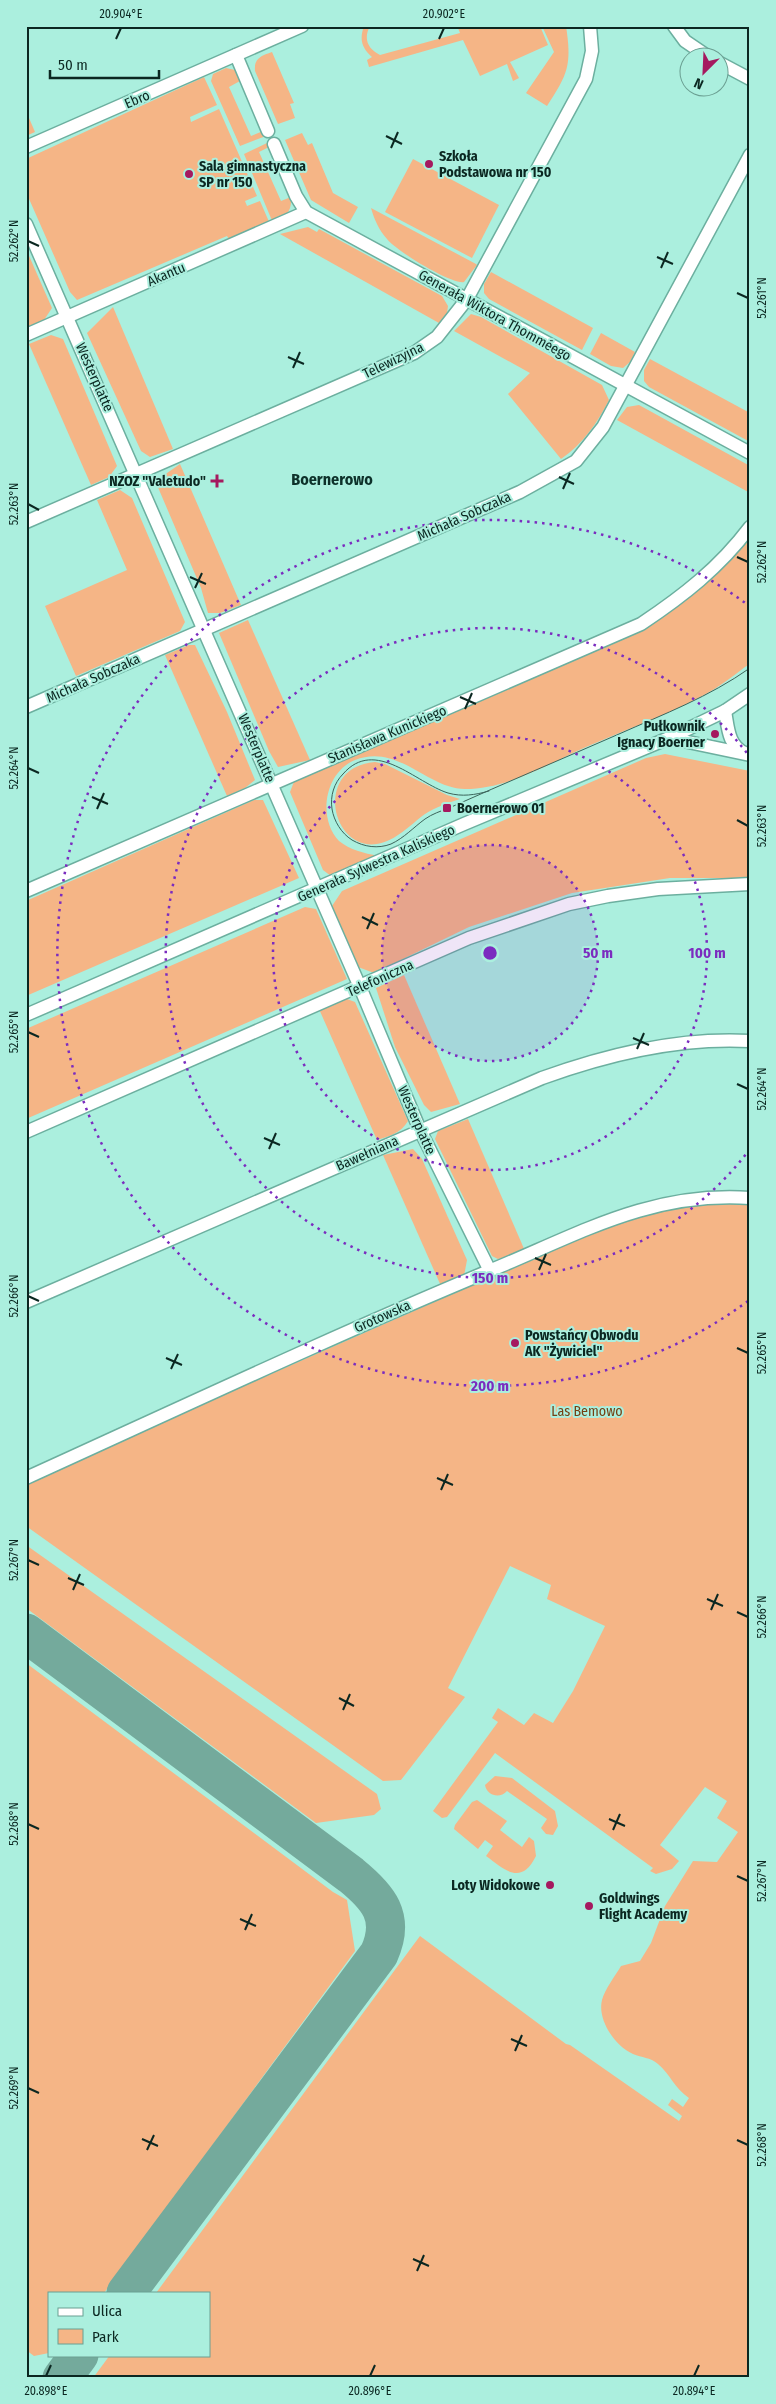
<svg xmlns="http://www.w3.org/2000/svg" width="776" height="2404" viewBox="0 0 776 2404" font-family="'Fira Sans Condensed',sans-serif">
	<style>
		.green { fill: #f5b586 }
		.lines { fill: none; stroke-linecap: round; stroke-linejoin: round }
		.taxiway { stroke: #74aa9c; stroke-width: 39 }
		.minor-casing { stroke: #6caf9f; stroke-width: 15 }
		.minor { stroke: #fff; stroke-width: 12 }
		.tram { stroke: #3c655b; stroke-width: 1 }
		.ticks { fill: none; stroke: #0b2721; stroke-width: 2 }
		.ring { fill: none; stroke: #7b2cbf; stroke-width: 2.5; stroke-dasharray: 2.5 5 }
		.poi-dot { fill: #a5195f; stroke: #abefde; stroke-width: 2 }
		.labels { text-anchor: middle; stroke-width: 4; stroke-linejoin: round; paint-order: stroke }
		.street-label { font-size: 14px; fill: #0b2721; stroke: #abefde }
		.poi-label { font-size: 14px; font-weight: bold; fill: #0b2721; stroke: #abefde; text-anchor: start }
		.park-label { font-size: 14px; fill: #744013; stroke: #abefde }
		.quarter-label { font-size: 16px; font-weight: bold; fill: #0d312a; stroke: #abefde }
		.centre { fill: #7b2cbf; stroke: #abefde; stroke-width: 2.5 }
		.ring-label { font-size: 15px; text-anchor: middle; font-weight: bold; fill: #7b2cbf; stroke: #abefde; stroke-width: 4; stroke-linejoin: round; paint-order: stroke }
		.neatline { fill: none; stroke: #0b2721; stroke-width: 2 }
		.ticks-label { font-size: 12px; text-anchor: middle; fill: #0b2721 }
	</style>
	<rect width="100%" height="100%" fill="#abefde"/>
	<g class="green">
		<path d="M364,26h6c-7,13 -2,23 10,29l80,-22 -2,-5 4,-2h78l8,19 -38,17 9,16 -6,3 -6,-17 -27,12 -17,-36 -94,27 -2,-7 5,-3c-10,-9 -13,-17 -8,-31z"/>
		<path d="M542,26h24c6,39 2,48 -19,80l-21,-13 28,-41z"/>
		<path d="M272,52l22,51 -4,1 5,14 -17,6 -23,-53c-1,-13 6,-15 17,-19z"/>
		<path d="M226,68l9,2 5,11 -11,6 22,49 12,-5 3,5 -26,10 -29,-65 2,-7z"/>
		<path d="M204,77l13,28 -27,12 1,5 28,-13 38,87 -12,5 2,5 13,-5 10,23 -40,17 -3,-5 -150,64 -7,-8 -44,-100v-33z"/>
		<path d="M26,111l9,21 -9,4z"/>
		<path d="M302,133l6,12 4,-2 21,50 25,14 -9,16 -38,-23 -26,-60z"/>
		<path d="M267,143l2,4 -10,5 22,49 10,-4c1,15 -5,20 -18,26l-29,-69z"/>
		<path d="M413,159l86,46 -27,53 -87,-46z"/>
		<path d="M371,208l105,56 1,1 -13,17c-12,3 -69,-32 -77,-43 -8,-9 -13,-20 -16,-31z"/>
		<path d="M308,227l9,5 2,-3 123,67 6,10 -1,7 -8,10 -159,-89z"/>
		<path d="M26,249l26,59 -8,12 -18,8z"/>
		<path d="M491,272l102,56 -11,22 -93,-51 -5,-6v-9z"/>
		<path d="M113,307l60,142 -23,8 -9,-6 -54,-118z"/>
		<path d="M471,314l10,3 121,68 7,15c-11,22 -27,45 -48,59l-53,-65 22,-21 -76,-42z"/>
		<path d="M601,333l34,19 -5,10 -7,6 -12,-2 -21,-12z"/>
		<path d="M51,335l12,4 54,127 -8,11 -18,8 -62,-141z"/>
		<path d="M650,359l100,54v29l-101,-55 -5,-6v-11z"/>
		<path d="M639,405l111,61v27l-133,-73 10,-13z"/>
		<path d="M180,464l61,141 -21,8h-12l-7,-25 -44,-103v-5z"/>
		<path d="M120,490l12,8 53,124 -5,9 -104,45 -31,-70 82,-36 -30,-70z"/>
		<path d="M750,535v129l-5,3c-13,10 -26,20 -41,28 -37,20 -79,35 -118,52 -38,17 -78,42 -121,42 -37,0 -67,-46 -110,-29 -30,12 -38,58 -16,81 11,9 25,12 39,15l-47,20 -8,-6 -33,-78 5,-13 349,-153 36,-22 35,-29z"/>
		<path d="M248,620l62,140 -32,7 -9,-16 -50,-118z"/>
		<path d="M189,645h6l32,67 28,68 -10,8 -18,8 -62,-141z"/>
		<path d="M665,754l85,17v107h-80l-98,15 -103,34 -95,46 -16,-6 -26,-61 10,-15 304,-133z"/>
		<path d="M375,762l10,2 62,31 13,4c-12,4 -24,8 -35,15 -15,11 -29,27 -48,30 -46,7 -64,-77 -2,-82z"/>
		<path d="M254,800h9l36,78 -273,118v-95z"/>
		<path d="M305,907l11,2 31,70 -321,140v-90z"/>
		<path d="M404,975l56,129 -29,8 -7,-7 -29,-58 -19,-59z"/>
		<path d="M347,999l8,3 53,119c-7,12 -18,15 -31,19l-58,-131z"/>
		<path d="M468,1119l57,132 -27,8 -6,-3 -57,-117 3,-8z"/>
		<path d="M413,1149l9,10 45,101 -3,16 -23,10 -58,-131z"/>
		<path d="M750,1201v1177h-657l17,-23h99v-62h-53l264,-357 146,108 4,1 109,76 3,-5 -14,-11 4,-6 11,8 6,-9c-14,-9 -19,-24 -31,-34 -8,-7 -16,-6 -25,-10 -18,-8 -36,-34 -31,-54 3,-11 13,-24 19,-34l19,-5 11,-18 14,-37 28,-45 24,1 21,-30 -21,-14 10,-17 -22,-14 -45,58 19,16 -7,8 -16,5 -6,-3 3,-3 -158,-115 -48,64 -5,1 -9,-7 65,-89 -6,-4 6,-10 26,17 10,-12 19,10 20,-32 32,-65 -58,-27 4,-14 -41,-19 -62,122 17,9 -64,83 -18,1 -357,-255v-44l594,-262 70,-16z"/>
		<path d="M26,1545l351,249 4,15 -7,6 -58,8 -290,-215z"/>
		<path d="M26,1663l307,229 14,8 8,51 -251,342h-55v60l-15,3 -8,-6z"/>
		<path d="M495,1776l17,2 43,33 3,15 -5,9 -7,-1 -5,-6 6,-9 -40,-28c-7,8 -20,5 -22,-6z"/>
		<path d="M477,1800l30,21 -7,9 22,17 7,-10 5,4 2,15c-15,30 -31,14 -50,0l7,-10 -8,-6 -7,9 -24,-20 1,-4 17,-23z"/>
	</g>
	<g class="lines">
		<g class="taxiway">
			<path d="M26,1633l325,242c27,22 45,42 28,79l-253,339"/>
			<path d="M62,2378l17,-23"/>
		</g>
		<g class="minor-casing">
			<g id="minor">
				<path d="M674,26l11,15 25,17"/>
				<path d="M236,55l32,76"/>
				<path d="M718,62l32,17"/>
				<path d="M274,144l22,52 10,16 444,241"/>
				<path d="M26,147l276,-121"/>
				<path d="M26,224l334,763 60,143 70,141"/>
				<path d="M26,335l280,-123"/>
				<path d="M26,522l388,-169 23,-16 30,-38 119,-220 6,-28 -2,-25"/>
				<path d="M26,707l494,-215 56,-31 27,-34 147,-272"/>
				<path d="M725,711c3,16 3,35 20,42"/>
				<path d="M669,738l81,17"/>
				<path d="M26,891l615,-267c42,-28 78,-56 109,-97"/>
				<path d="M26,1015l438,-191 205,-86 56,-27 25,-17"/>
				<path d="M26,1132l443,-194 100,-34 39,-8 50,-7 92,-5"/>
				<path d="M26,1302l516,-224c66,-24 137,-41 208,-37"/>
				<path d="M26,1478c154,-70 307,-142 463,-207 88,-36 161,-80 261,-73"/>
			</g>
		</g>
		<use href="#minor" class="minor"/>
		<path class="tram" d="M489,791c-14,4 -27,6 -41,2 -32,-10 -73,-56 -105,-19 -9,9 -13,22 -11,35 2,12 9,24 20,31 12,7 26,9 39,4 13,-6 23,-17 34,-25 7,-5 16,-8 24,-11 56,-25 113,-49 170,-74 45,-20 90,-37 131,-66"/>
	</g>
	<path class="ticks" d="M116,39l5,-11M439,39l5,-11M386,136l16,8M391,148l7,-16M28,241l11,5M657,257l16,7M661,268l7,-16M737,293l11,5M288,357l16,7M293,368l7,-16M559,477l15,7M563,489l7,-16M28,504l11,6M737,557l11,5M190,577l16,7M195,588l7,-15M460,697l16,7M465,709l7,-16M28,768l11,5M92,797l16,7M97,809l7,-16M737,820l11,6M362,917l16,8M367,929l7,-16M28,1032l11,5M633,1038l16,7M637,1049l7,-16M737,1084l11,5M264,1138l16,7M269,1149l7,-16M535,1258l16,7M539,1270l7,-16M28,1296l11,5M737,1348l11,5M166,1358l16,7M171,1369l7,-15M437,1478l16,7M441,1490l7,-16M28,1560l11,5M68,1578l16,7M73,1590l7,-16M707,1599l16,7M711,1610l7,-16M737,1612l11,5M339,1698l15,8M343,1710l7,-16M609,1819l16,7M28,1824l11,5M613,1830l7,-16M737,1876l11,5M240,1919l16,7M245,1930l7,-16M511,2039l16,7M515,2051l7,-16M28,2088l11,5M142,2139l16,7M737,2140l11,5M147,2150l7,-15M413,2259l16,7M417,2271l7,-16M46,2376l5,-11M370,2376l5,-11M694,2376l5,-11"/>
	<circle cx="490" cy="953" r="108" fill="#7b2cbf" fill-opacity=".12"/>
	<g class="ring">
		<circle cx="490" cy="953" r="108"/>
		<circle cx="490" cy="953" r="217"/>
		<path d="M750 1149A325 325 0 1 1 750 757"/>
		<path d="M748 1301A433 433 0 1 1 748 605"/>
	</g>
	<g class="poi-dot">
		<circle cx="429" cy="164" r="5"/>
		<circle cx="189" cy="174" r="5"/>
		<path d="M214.5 473.5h5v5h5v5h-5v5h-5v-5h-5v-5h5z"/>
		<circle cx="715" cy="734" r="5"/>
		<rect x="442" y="803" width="10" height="10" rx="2.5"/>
		<circle cx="515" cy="1343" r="5"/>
		<circle cx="550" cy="1885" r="5"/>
		<circle cx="589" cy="1906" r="5"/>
	</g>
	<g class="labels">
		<g class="street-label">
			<text transform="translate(137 99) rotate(-23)" y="5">Ebro</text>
			<text transform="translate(166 274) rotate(-23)" y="5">Akantu</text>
			<text transform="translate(495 315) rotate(29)" y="5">Generała Wiktora Thomméego</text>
			<text transform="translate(393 360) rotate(-26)" y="5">Telewizyjna</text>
			<text transform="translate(95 377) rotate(66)" y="5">Westerplatte</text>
			<text transform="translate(464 516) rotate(-24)" y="5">Michała Sobczaka</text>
			<text transform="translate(93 678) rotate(-24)" y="5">Michała Sobczaka</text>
			<text transform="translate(387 734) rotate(-23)" y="5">Stanisława Kunickiego</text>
			<text transform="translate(257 748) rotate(67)" y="5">Westerplatte</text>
			<text transform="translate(376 863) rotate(-24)" y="5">Generała Sylwestra Kaliskiego</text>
			<text transform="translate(380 978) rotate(-24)" y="5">Telefoniczna</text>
			<text transform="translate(417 1120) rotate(66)" y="5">Westerplatte</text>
			<text transform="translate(367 1153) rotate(-24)" y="5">Bawełniana</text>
			<text transform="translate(382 1316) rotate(-24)" y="5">Grotowska</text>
		</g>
		<g class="poi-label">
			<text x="439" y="161">Szkoła<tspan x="439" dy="16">Podstawowa nr 150</tspan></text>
			<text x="199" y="171">Sala gimnastyczna<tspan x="199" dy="16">SP nr 150</tspan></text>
			<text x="206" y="486" text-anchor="end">NZOZ "Valetudo"</text>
			<text x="705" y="731" text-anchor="end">Pułkownik<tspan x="705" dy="16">Ignacy Boerner</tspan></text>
			<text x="457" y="813">Boernerowo 01</text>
			<text x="525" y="1340">Powstańcy Obwodu<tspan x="525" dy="16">AK "Żywiciel"</tspan></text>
			<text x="540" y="1890" text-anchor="end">Loty Widokowe</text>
			<text x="599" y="1903">Goldwings<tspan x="599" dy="16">Flight Academy</tspan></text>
		</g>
		<g class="park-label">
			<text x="587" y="1416">Las Bemowo</text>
		</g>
		<g class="quarter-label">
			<text x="332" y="485">Boernerowo</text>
		</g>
	</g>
	<circle cx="490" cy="953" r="8" class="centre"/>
	<g class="ring-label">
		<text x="598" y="958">50 m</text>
		<text x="707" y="958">100 m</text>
		<text x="490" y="1283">150 m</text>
		<text x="490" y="1391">200 m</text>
	</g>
	<rect width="776" height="2404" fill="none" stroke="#abefde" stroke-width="55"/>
	<rect x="48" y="2292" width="162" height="65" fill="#abefde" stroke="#6b9f92"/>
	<rect x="58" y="2308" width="25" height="8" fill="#ffffff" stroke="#6b9f92"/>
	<text x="92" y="2316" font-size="15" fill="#0b2721">Ulica</text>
	<rect x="58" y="2329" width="25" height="15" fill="#f5b586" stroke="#6b9f92"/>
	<text x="92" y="2342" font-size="15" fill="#0b2721">Park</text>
	<g transform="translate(704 72) rotate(204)"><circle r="24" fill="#abefde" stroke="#6b9f92"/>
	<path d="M0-4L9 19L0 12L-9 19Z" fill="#a5195f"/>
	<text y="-8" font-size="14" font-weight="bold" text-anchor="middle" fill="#0b2721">N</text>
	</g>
	<path d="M50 70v8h109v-8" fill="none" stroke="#0b2721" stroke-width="2.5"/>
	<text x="58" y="70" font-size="15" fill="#0b2721" stroke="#abefde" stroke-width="4" paint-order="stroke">50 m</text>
	<rect x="28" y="28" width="720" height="2348" class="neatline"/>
	<g class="ticks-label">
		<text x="121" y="18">20.904°E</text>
		<text x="444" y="18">20.902°E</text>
		<text transform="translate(14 241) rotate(-90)" y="4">52.262°N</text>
		<text transform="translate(762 298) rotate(-90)" y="4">52.261°N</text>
		<text transform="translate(14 504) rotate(-90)" y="4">52.263°N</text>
		<text transform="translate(762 562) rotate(-90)" y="4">52.262°N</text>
		<text transform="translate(14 768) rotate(-90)" y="4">52.264°N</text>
		<text transform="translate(762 826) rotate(-90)" y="4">52.263°N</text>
		<text transform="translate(14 1032) rotate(-90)" y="4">52.265°N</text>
		<text transform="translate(762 1089) rotate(-90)" y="4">52.264°N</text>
		<text transform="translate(14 1296) rotate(-90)" y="4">52.266°N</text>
		<text transform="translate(762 1353) rotate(-90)" y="4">52.265°N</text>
		<text transform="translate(14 1560) rotate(-90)" y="4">52.267°N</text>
		<text transform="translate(762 1617) rotate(-90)" y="4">52.266°N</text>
		<text transform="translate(14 1824) rotate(-90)" y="4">52.268°N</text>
		<text transform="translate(762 1881) rotate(-90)" y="4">52.267°N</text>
		<text transform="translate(14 2088) rotate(-90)" y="4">52.269°N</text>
		<text transform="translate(762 2145) rotate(-90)" y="4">52.268°N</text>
		<text x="46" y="2395">20.898°E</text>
		<text x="370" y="2395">20.896°E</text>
		<text x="694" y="2395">20.894°E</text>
	</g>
</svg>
